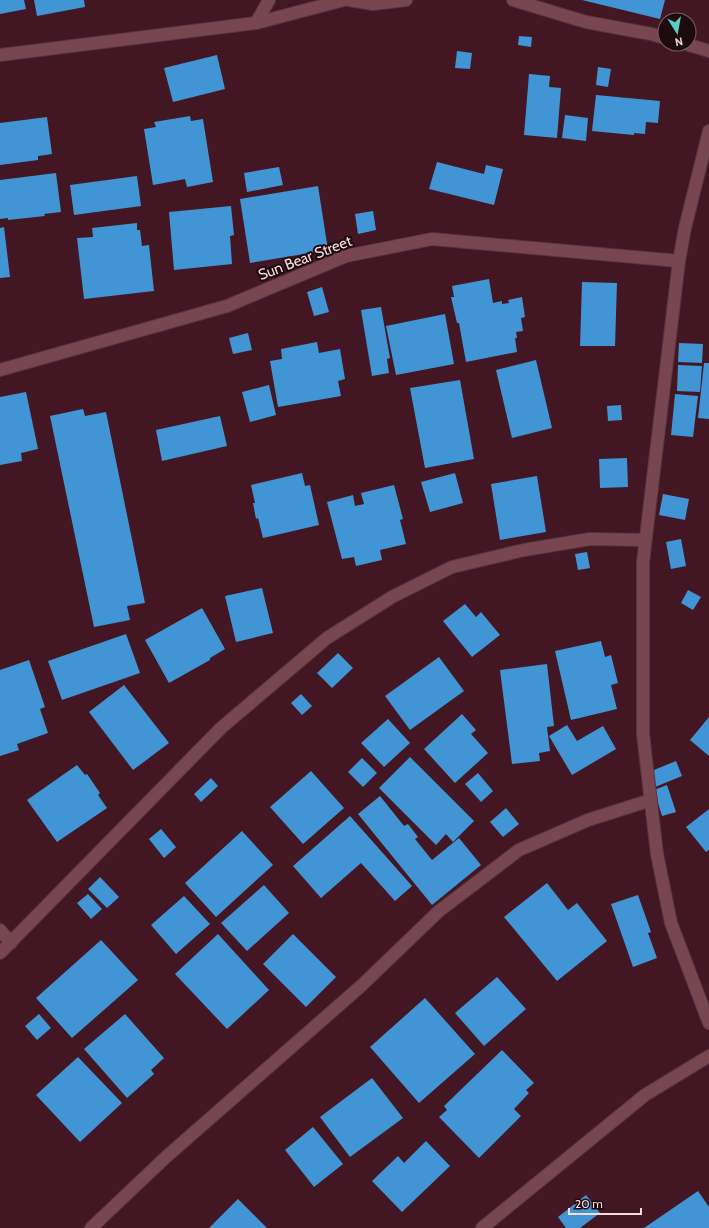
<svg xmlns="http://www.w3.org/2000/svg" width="709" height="1228" viewBox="0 0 709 1228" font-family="Cabin,sans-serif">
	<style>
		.building { fill: #4295d5 }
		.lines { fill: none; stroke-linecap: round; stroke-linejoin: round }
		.street-casing { stroke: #593540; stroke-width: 14 }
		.street { stroke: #774651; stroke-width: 12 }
		.labels { text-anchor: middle; stroke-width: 4; stroke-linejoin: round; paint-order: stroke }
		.street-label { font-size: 15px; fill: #f9dbe0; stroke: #1d0a0f }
	</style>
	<rect width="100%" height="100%" fill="#421723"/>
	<g class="building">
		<path d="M0,0h24l2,9 -26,5z"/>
		<path d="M34,0h50l1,7 -48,9z"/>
		<path d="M582,0h83l-5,19z"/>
		<path d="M519,36l13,1 -1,10 -13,-2z"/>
		<path d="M457,51l15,2 -2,16 -15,-1z"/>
		<path d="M217,55l8,34 -52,13 -9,-34z"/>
		<path d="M598,67l13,2 -3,18 -12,-2z"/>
		<path d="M529,74l21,2 -1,11 12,1 -4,50 -33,-3z"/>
		<path d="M596,95l64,6 -2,22 -12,-1 -1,12 -11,-1v2l-42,-4z"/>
		<path d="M565,115l23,3 -2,23 -24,-3z"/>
		<path d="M190,116l1,5 12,-2 10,63 -26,5 -2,-8 -32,6 -9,-56 12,-2 -2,-5z"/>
		<path d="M47,117l5,37 -14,2v4l-38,5v-42z"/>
		<path d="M437,162l47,12 2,-9 17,4 -9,36 -65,-16z"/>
		<path d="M279,167l4,18 -36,7 -3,-19z"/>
		<path d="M56,173l5,39 -17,2 1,2 -37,4v-2l-8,1v-39z"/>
		<path d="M137,176l4,30 -67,9 -4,-30z"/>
		<path d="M318,186l10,64 -78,13 -10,-64z"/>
		<path d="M231,206l3,29 -4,1 2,28 -58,6 -5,-58z"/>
		<path d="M373,211l3,19 -18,4 -3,-20z"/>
		<path d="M137,223v7h3l2,16 7,-1 5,46 -70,8 -7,-61 16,-1 -1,-9z"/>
		<path d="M4,227l6,50 -10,1v-50z"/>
		<path d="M489,279l4,24 9,-2v3l7,-1 -1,-3 14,-3 3,20 -4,1 2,13 -7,1 1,6h-2l2,14 -51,10 -7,-39h-2l-6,-26h3l-2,-11z"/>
		<path d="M582,282l35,1 -2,63h-35z"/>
		<path d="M322,287l7,25 -15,4 -7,-24z"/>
		<path d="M381,307l9,51 -3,1 2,14 -17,3 -11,-66z"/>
		<path d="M445,314l9,50 -58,11 -10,-49z"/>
		<path d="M248,333l4,17 -19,4 -4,-16z"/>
		<path d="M317,342l2,11 21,-4 5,30 -7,2 3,15 -63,11 -8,-46 12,-2 -1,-10z"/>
		<path d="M679,343l24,1 -1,19 -24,-1z"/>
		<path d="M536,360l16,68 -40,10 -16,-68z"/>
		<path d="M704,363h5v56l-11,-1z"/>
		<path d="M678,365l24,1 -2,26 -23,-1z"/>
		<path d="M460,380l14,79 -49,9 -15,-80z"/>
		<path d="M269,385l7,30 -26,7 -8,-30z"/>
		<path d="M26,392l12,57 -17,4 1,8 -22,4v-68z"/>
		<path d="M675,394l23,2 -5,41 -22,-2z"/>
		<path d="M621,405l1,15 -14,1 -1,-15z"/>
		<path d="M83,409l2,7 21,-4 39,191 -18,3 3,14 -36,7 -44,-211z"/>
		<path d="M220,416l7,30 -65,15 -6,-31z"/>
		<path d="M627,458l1,29 -28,1 -1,-29z"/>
		<path d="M302,473l3,13 5,-1 9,40 -56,13 -5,-20 -2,1 -3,-16h2l-4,-18z"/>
		<path d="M455,473l8,30 -33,9 -9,-30z"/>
		<path d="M537,476l9,56 -46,8 -9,-56z"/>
		<path d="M394,485l9,34 -3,1 6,24 -26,6 2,10 -26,6 -2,-9 -12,2 -15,-57 26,-7 2,11 9,-2 -3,-11z"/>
		<path d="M663,494l26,5 -4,21 -26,-5z"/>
		<path d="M681,539l5,27 -15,3 -5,-27z"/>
		<path d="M587,552l3,16 -12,2 -3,-16z"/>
		<path d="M262,588l11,45 -37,9 -11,-46z"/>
		<path d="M688,590l13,7 -8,13 -12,-7z"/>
		<path d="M465,604l11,13 5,-5 19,23 -28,22 -29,-36z"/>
		<path d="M202,608l23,41 -15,9v2l-41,23 -24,-43z"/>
		<path d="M126,634l14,39 -78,27 -14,-39z"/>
		<path d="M601,641l4,16 6,-2 7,28 -7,2 6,24 -46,11 -16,-69z"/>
		<path d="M338,653l15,15 -21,20 -15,-15z"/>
		<path d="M439,657l25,34 -54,39 -25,-34z"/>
		<path d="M29,660l16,47 -5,2 8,24 -31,11 2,6 -19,6v-86z"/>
		<path d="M547,664l7,62 -7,1 3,24 -11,2 1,8 -28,3 -12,-94z"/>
		<path d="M124,685l45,58 -36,27 -44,-58z"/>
		<path d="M301,694l11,12 -10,9 -11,-12z"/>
		<path d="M462,714l14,16 -5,4 17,19 -33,30 -31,-34z"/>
		<path d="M709,717v39l-19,-16z"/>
		<path d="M388,719l22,24 -26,24 -23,-24z"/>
		<path d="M567,725l10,16 26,-15 13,23 -44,26 -23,-39z"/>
		<path d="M410,757l64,64 -21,21 -7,-8 -10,11 -57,-57z"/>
		<path d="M362,758l15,15 -14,14 -15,-15z"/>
		<path d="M676,761l6,15 -27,11 -6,-15z"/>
		<path d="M77,765l8,10 2,-1 13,19 -2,2 9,13 -50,34 -30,-42z"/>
		<path d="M311,771l33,37 -41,36 -33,-37z"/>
		<path d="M478,773l15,18 -12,11 -16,-18z"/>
		<path d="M211,778l7,8 -17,16 -7,-8z"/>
		<path d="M667,785l9,27 -14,4 -8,-26z"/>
		<path d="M380,796l24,30 4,-2 10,13 -3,2 17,21 27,-22 22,27 -49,40 -74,-91z"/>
		<path d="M506,808l13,16 -16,13 -13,-15z"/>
		<path d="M709,809v41l-3,2 -20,-25z"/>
		<path d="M350,816l62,70 -17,15 -34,-38 -40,35 -28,-32z"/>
		<path d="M161,829l15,18 -12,11 -15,-19z"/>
		<path d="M242,831l31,34 -57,52 -31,-34z"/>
		<path d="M100,877l19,20 -12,11 -19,-19z"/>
		<path d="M547,883l21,27 9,-7 30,38 -50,40 -53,-64z"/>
		<path d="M264,885l25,28 -42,38 -26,-28z"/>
		<path d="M88,894l14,15 -11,10 -14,-16z"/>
		<path d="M638,895l13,37 -3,1 9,25 -24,9 -22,-63z"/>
		<path d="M184,896l26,28 -34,30 -25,-29z"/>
		<path d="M218,934l51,56 -42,39 -52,-55z"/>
		<path d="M293,934l43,43 -30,30 -43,-43z"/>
		<path d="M101,940l37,40 -66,58 -36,-40z"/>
		<path d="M497,977l29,32 -42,37 -29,-33z"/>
		<path d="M425,998l50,56 -56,49 -49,-56z"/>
		<path d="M39,1014l12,14 -14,12 -12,-14z"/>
		<path d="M125,1014l39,44 -13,12 3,4 -27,24 -43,-49z"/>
		<path d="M502,1050l32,33 -8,7 3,3 -15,16 7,7 -42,42 -40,-41 8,-7 -3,-4z"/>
		<path d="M78,1057l44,46 -42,39 -44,-47z"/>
		<path d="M372,1078l31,40 -53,39 -30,-40z"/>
		<path d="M313,1127l30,37 -29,23 -29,-37z"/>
		<path d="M426,1141l24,25 -48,46 -30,-31 26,-25 6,7z"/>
		<path d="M698,1191l11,16v21h-65z"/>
		<path d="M586,1195l14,18 -20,15h-14l-8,-11z"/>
		<path d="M238,1199l29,29h-58z"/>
	</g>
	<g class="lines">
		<g class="street-casing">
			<g id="street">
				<path d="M349,0l24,4 33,-4"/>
				<path d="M513,0l73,22 65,12 14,4"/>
				<path d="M256,23l13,-23"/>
				<path d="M686,44l23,7"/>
				<path d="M0,55l256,-32 88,-23"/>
				<path d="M709,131l-24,97 -6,33 -36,301v172l14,120 14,69 38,100"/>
				<path d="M0,370l227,-64 119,-50 86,-17 247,22"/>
				<path d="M0,930l11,13"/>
				<path d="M0,953l221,-225 106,-90 65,-41 60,-30 72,-17 66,-11 55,1"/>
				<path d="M91,1228l75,-71 195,-171 78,-75 80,-61 69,-30 63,-20"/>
				<path d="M482,1228l163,-133 64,-39"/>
			</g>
		</g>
		<use href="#street" class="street"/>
	</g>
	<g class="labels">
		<g class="street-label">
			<text transform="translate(305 258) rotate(-21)" y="5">Sun Bear Street</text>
		</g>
	</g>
	<g transform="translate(677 32) rotate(169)"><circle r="19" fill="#1d0a0f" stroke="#755e63"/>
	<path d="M0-3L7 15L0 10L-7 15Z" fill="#58cec0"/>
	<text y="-6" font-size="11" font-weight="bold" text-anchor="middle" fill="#f9dbe0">N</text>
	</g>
	<path d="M569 1208v6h72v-6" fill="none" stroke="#f9dbe0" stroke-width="2"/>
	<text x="575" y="1208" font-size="12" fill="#f9dbe0" stroke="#1d0a0f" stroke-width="3" paint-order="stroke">20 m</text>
</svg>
